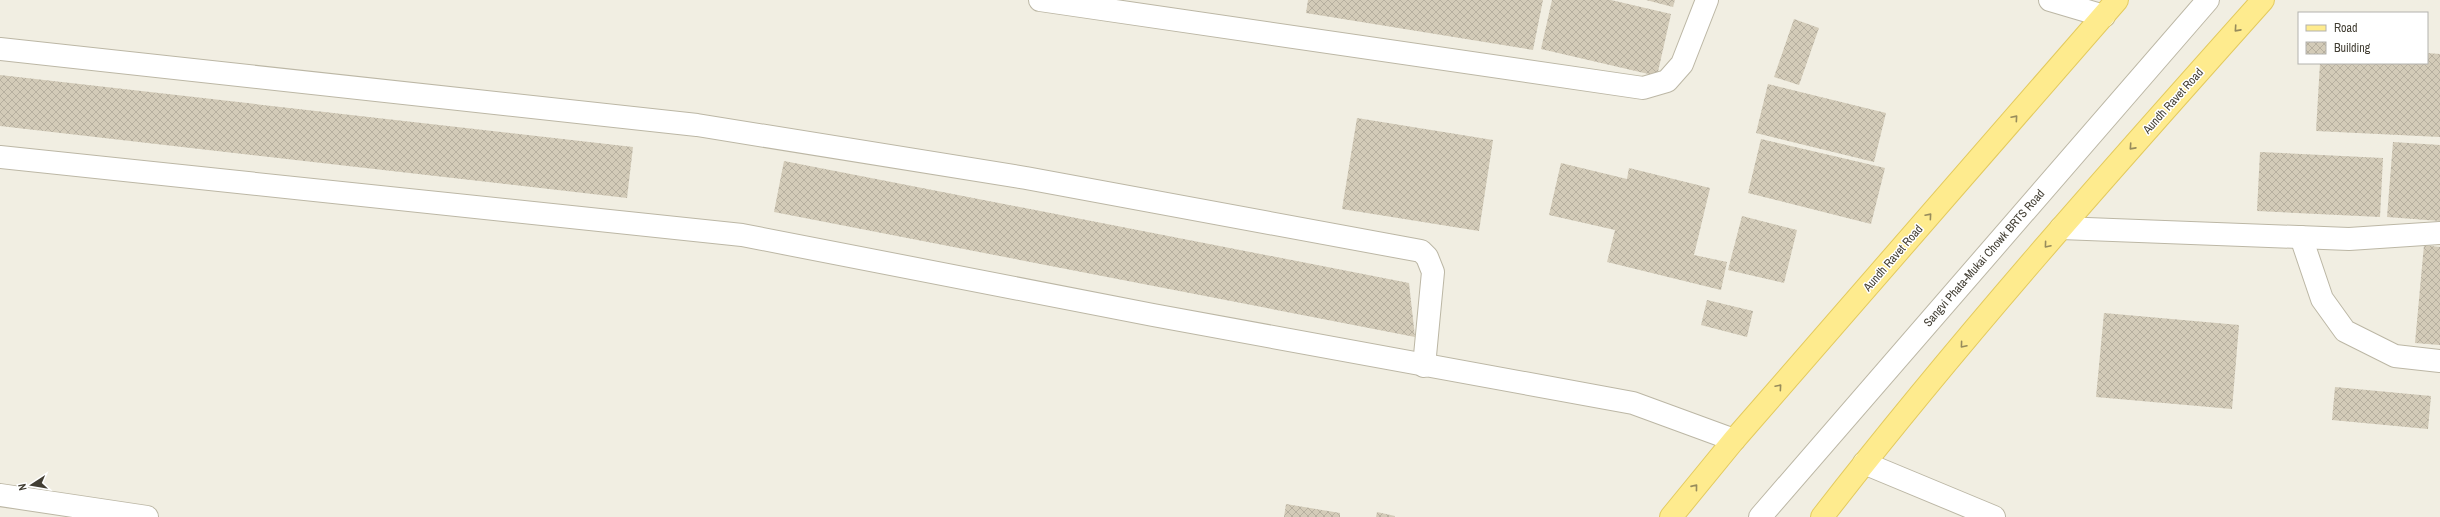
<svg xmlns="http://www.w3.org/2000/svg" width="2440" height="517" viewBox="0 0 2440 517" font-family="'Archivo Narrow',sans-serif">
	<style>
		.building { fill: url(#building-cross-hatch) }
		.lines { fill: none; stroke-linecap: round; stroke-linejoin: round }
		.service-casing { stroke: #bcb7a5; stroke-width: 24 }
		.minor-casing { stroke: #bcb7a5; stroke-width: 24 }
		.primary-casing { stroke: #e3ca5e; stroke-width: 24 }
		.service { stroke: #fff; stroke-width: 22 }
		.minor { stroke: #fff; stroke-width: 22 }
		.primary { stroke: #feeb8e; stroke-width: 22 }
		.oneway { stroke: #978c5c }
		.labels { text-anchor: middle; stroke-width: 3; stroke-linejoin: round; paint-order: stroke }
		.street-label { font-size: 12px; fill: #423e33; stroke: #fff }
	</style>
	<defs>
		<pattern id="building-cross-hatch" width="8" height="8" patternUnits="userSpaceOnUse"><rect width="8" height="8" fill="#d3cbb8"/><path d="M0 0l8 8M0 8l8-8" fill="none" stroke="#b6af9f"/></pattern>
	</defs>
	<rect width="100%" height="100%" fill="#f1eee2"/>
	<g class="building">
		<path d="M1308,0h235l-10,50 -227,-37z"/>
		<path d="M1552,0h59l60,14 -14,62 -116,-27z"/>
		<path d="M1646,0h29l-2,7z"/>
		<path d="M1794,19l25,9 -20,57 -25,-8z"/>
		<path d="M2427,53l13,1v83l-124,-6 4,-68h107z"/>
		<path d="M0,75l633,72 -6,51 -627,-72z"/>
		<path d="M1768,84l118,29 -12,49 -118,-29z"/>
		<path d="M1357,118l136,22 -14,91 -137,-22z"/>
		<path d="M1761,139l124,29 -14,56 -123,-31z"/>
		<path d="M2393,142l47,3v76l-53,-4z"/>
		<path d="M2260,152l123,6 -3,59 -123,-6z"/>
		<path d="M784,161l625,122 6,54 -641,-125z"/>
		<path d="M1561,163l66,16 2,-11 81,20 -16,67 33,7 -6,28 -114,-28 8,-32 -66,-15z"/>
		<path d="M1742,216l55,14 -13,53 -56,-13z"/>
		<path d="M2424,245l16,2v98l-25,-2z"/>
		<path d="M1707,300l46,11 -6,26 -46,-12z"/>
		<path d="M2104,313l135,12 -7,84 -136,-12z"/>
		<path d="M2335,387l96,9 -3,33 -96,-9z"/>
		<path d="M1286,504l54,9v4h-56z"/>
		<path d="M1377,512l18,4v1h-19z"/>
	</g>
	<g class="lines">
		<g class="service-casing">
			<g id="service">
				<path d="M1864,463l130,54"/>
				<path d="M1760,517l448,-517"/>
			</g>
		</g>
		<g class="minor-casing">
			<g id="minor">
				<path d="M1040,0l603,88 24,-7 15,-17 25,-64"/>
				<path d="M2050,0l54,16"/>
				<path d="M0,49l697,76 329,53 395,73 6,6 6,15 -9,94"/>
				<path d="M0,157l742,78 411,80 480,88 101,37"/>
				<path d="M2061,228l288,11 91,-6"/>
				<path d="M2301,237l21,62 23,32 50,25 45,5"/>
				<path d="M0,495l147,22"/>
			</g>
		</g>
		<g class="primary-casing">
			<g id="primary">
				<path d="M1671,517l63,-77 383,-440"/>
				<path d="M1822,517c139,-179 290,-348 441,-517"/>
			</g>
		</g>
		<use href="#service" class="service"/>
		<use href="#minor" class="minor"/>
		<use href="#primary" class="primary"/>
	</g>
	<defs><path id="oneway-chevron" d="M-2-3.5L2.5 0L-2 3.5" fill="none" stroke-width="1.6" stroke-linecap="round" stroke-linejoin="round"/></defs>
	<g class="oneway">
		<use href="#oneway-chevron" transform="translate(2237 29) rotate(132)"/>
		<use href="#oneway-chevron" transform="translate(2015 118) rotate(-49)"/>
		<use href="#oneway-chevron" transform="translate(2132 147) rotate(132)"/>
		<use href="#oneway-chevron" transform="translate(1929 216) rotate(-49)"/>
		<use href="#oneway-chevron" transform="translate(2047 245) rotate(130)"/>
		<use href="#oneway-chevron" transform="translate(1963 345) rotate(130)"/>
		<use href="#oneway-chevron" transform="translate(1779 387) rotate(-49)"/>
		<use href="#oneway-chevron" transform="translate(1695 487) rotate(-51)"/>
	</g>
	<g class="labels">
		<g class="street-label">
			<text transform="translate(2173 101) rotate(-48)" y="4">Aundh Ravet Road</text>
			<text transform="translate(1893 258) rotate(-49)" y="4">Aundh Ravet Road</text>
			<text transform="translate(1984 258) rotate(-49)" y="4">Sangvi Phata-Mukai Chowk BRTS Road</text>
		</g>
	</g>
	<rect x="2298" y="12" width="130" height="52" fill="#ffffff" stroke="#b3b2ad"/>
	<rect x="2306" y="25" width="20" height="6" fill="#feeb8e" stroke="#b3b2ad"/>
	<text x="2334" y="32" font-size="12" fill="#423e33">Road</text>
	<rect x="2306" y="42" width="20" height="12" fill="url(#building-cross-hatch)" stroke="#b3b2ad"/>
	<text x="2334" y="52" font-size="12" fill="#423e33">Building</text>
	<g transform="translate(32 485) rotate(258)" stroke="#ffffff" stroke-width="3" paint-order="stroke">
	<path d="M0-3L7 15L0 10L-7 15Z" fill="#423e33"/>
	<text y="-6" font-size="11" font-weight="bold" text-anchor="middle" fill="#423e33">N</text>
	</g>
</svg>
